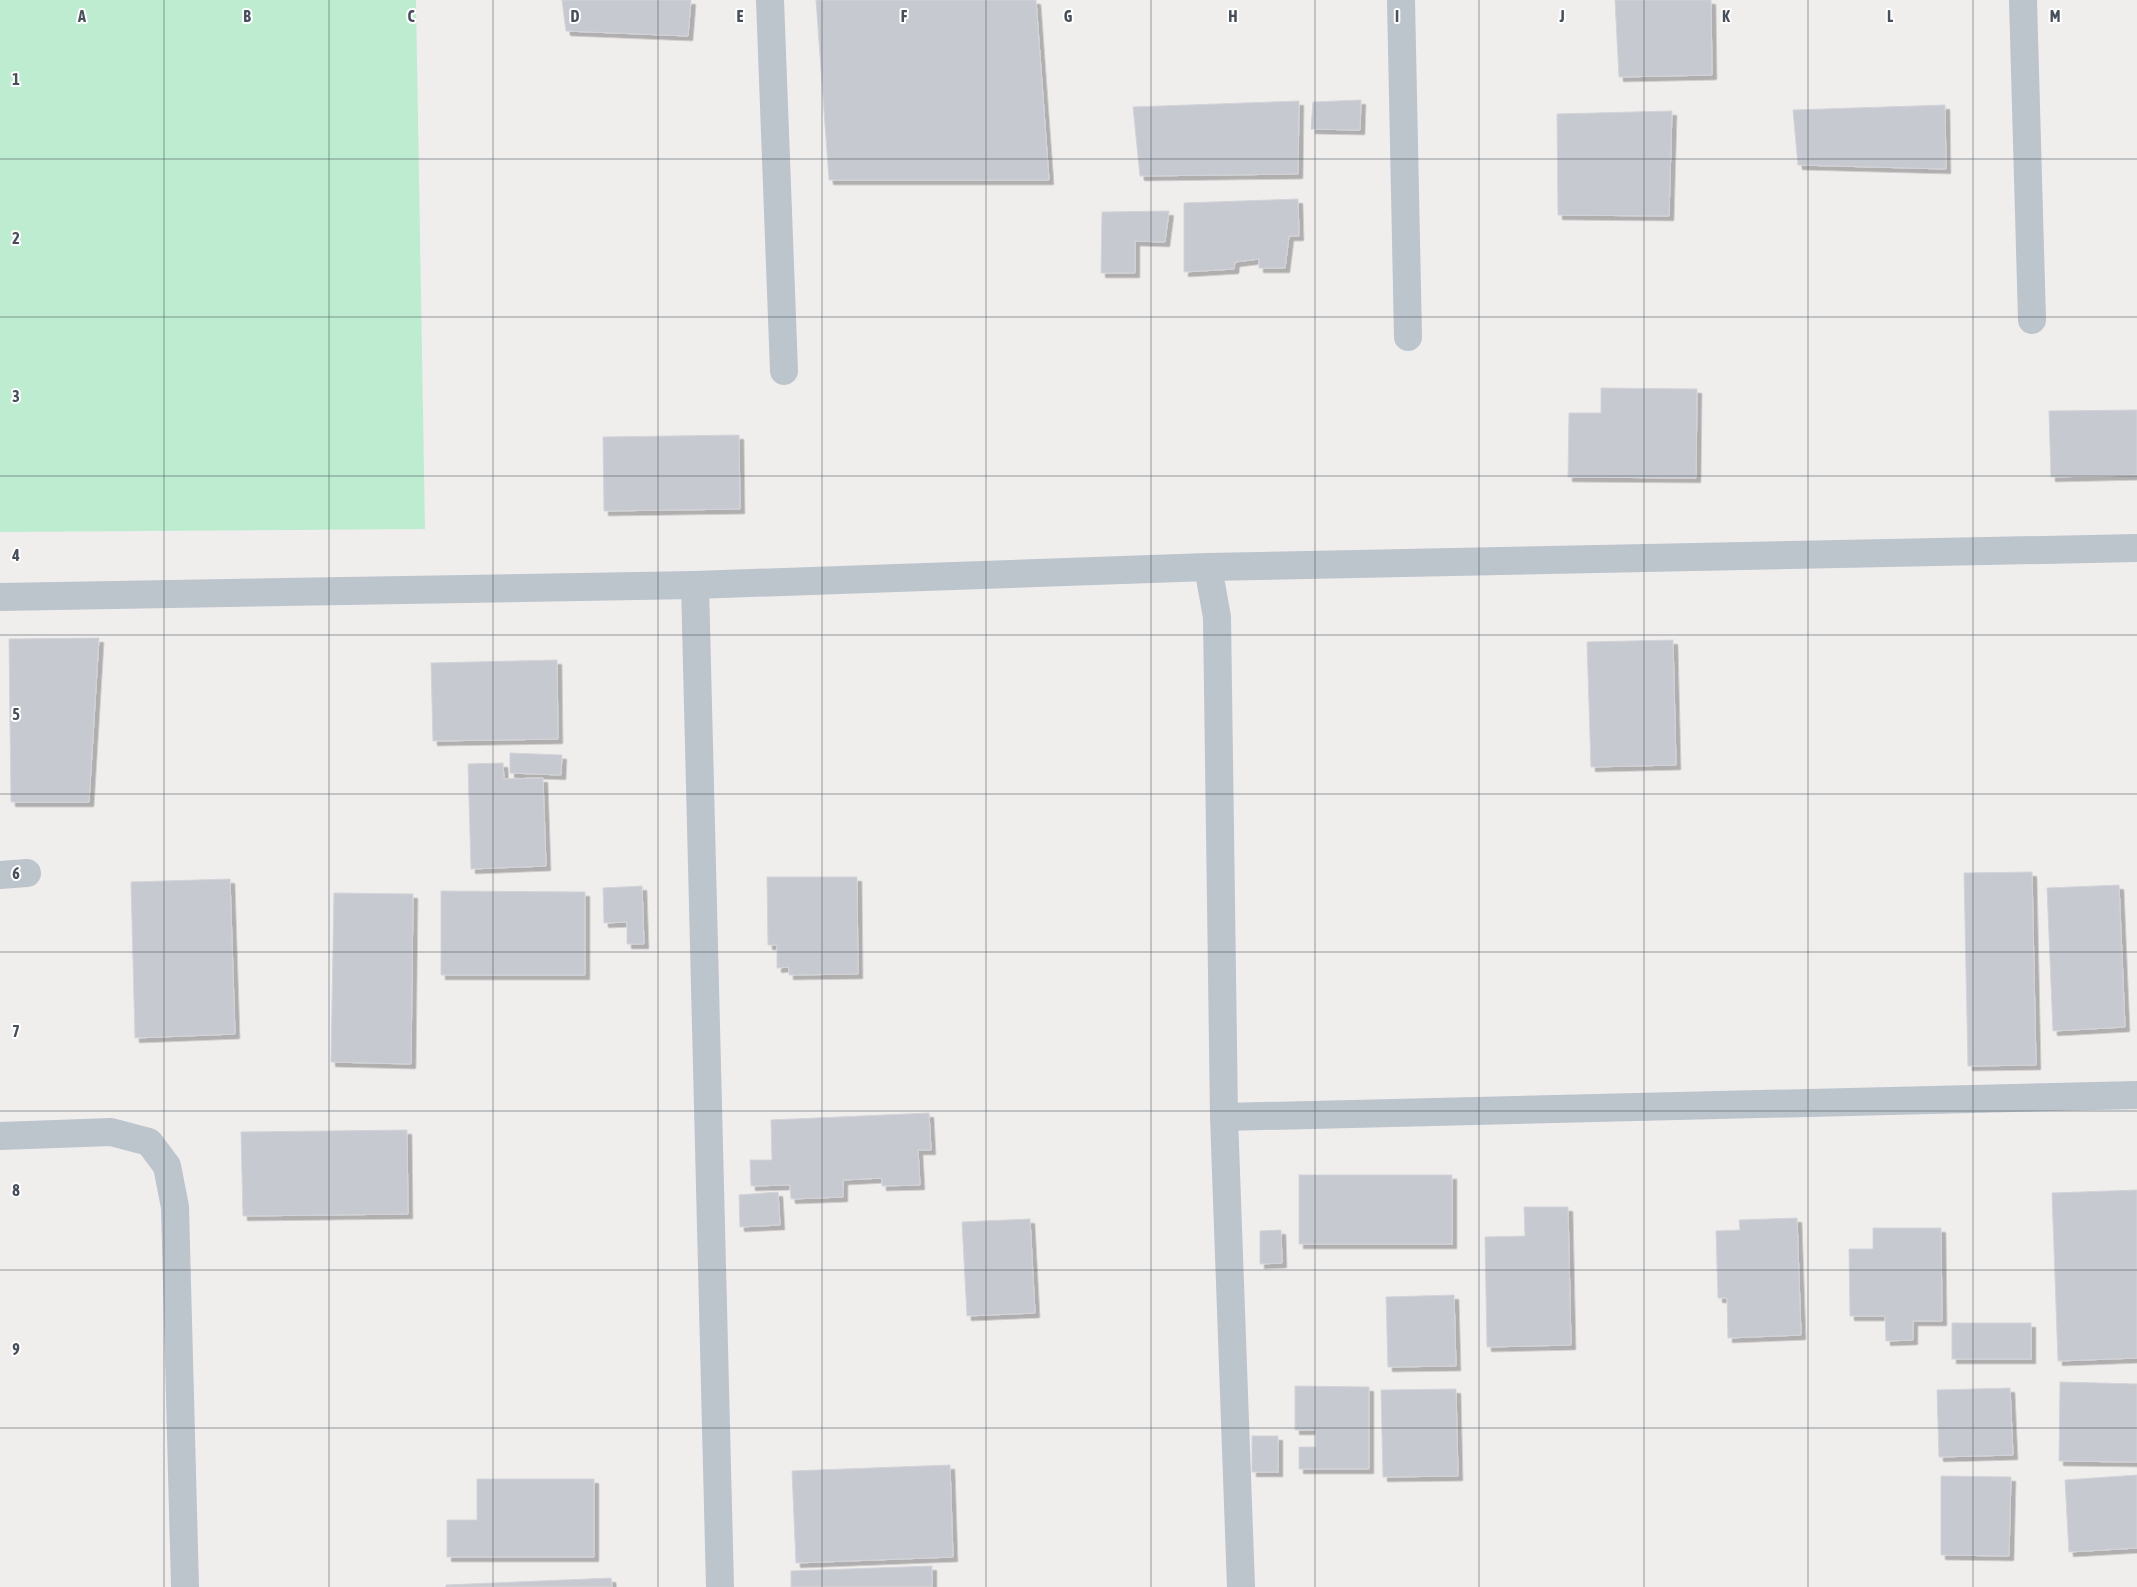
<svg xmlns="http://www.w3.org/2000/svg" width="2137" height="1587" viewBox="0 0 2137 1587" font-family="'Asap Condensed',sans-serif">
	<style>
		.green { fill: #beecd1 }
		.building { fill: #c7c9d0; stroke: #d2d4d9; filter: url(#shadow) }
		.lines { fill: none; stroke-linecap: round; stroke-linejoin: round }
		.street { stroke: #bcc4cc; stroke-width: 28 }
		.grid { fill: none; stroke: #47505a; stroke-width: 1; stroke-opacity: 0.55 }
		.grid-label { font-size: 16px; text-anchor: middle; font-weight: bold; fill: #47505a; stroke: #fff; stroke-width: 4; stroke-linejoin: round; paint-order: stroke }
	</style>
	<defs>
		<filter id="shadow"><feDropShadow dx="4.5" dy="4.5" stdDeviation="0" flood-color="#0004"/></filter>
	</defs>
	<rect width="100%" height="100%" fill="#f0eded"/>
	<path class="green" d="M0,0h416l9,529 -425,3z"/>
	<g class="building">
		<path d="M562,0h129l-3,36 -122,-5z"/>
		<path d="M816,0h220l13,180h-220z"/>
		<path d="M1615,0h96l1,75 -93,2z"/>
		<path d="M1361,100l-1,30 -49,-1 2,-27z"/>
		<path d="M1299,101l-1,73 -158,2 -7,-69z"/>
		<path d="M1945,105l1,64 -148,-4 -5,-55z"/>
		<path d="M1672,111l-3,105 -111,-1 -1,-101z"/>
		<path d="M1298,199l1,37h-10l-4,32h-26v-9l-24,3 -1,7 -50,3v-69z"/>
		<path d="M1169,211l-4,31 -30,-1v32h-34l1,-61z"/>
		<path d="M1601,388l96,1 -1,89 -128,-1 1,-64h32z"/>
		<path d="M2137,410v65l-86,2 -2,-66z"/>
		<path d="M739,435l1,74 -136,2 -1,-74z"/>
		<path d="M99,638l-10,164h-78l-2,-163z"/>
		<path d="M1673,640l3,125 -85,2 -4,-125z"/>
		<path d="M557,660l1,79 -125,2 -2,-78z"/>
		<path d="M510,753l52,2 -1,20 -51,-2z"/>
		<path d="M503,763l1,16 39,-1 3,88 -75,3 -3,-105z"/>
		<path d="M2032,872l4,193 -68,1 -4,-193z"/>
		<path d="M767,877h90l1,97 -69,1v-8l-12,1v-23h-9z"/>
		<path d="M230,879l5,155 -100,4 -4,-156z"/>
		<path d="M2119,885l6,142 -72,4 -6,-143z"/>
		<path d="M642,886l2,58h-17v-22l-23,1 -1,-35z"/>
		<path d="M441,891l144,1v83h-144z"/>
		<path d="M334,893l79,1 -2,170 -80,-2z"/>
		<path d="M929,1113l2,37h-13l2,35 -38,1v-8l-39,2v17l-52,2 -1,-14 -39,1 -1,-26h22l-1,-40z"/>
		<path d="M407,1130l1,84 -165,2 -2,-84z"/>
		<rect x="1299" y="1175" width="153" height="69"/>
		<path d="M2137,1190v168l-79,3 -6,-168z"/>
		<path d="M778,1192l2,33 -40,2 -1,-32z"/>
		<path d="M1524,1207h44l3,138 -84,2 -2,-110 40,-1z"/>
		<path d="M1797,1218l4,117 -73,3 -1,-40h-9l-2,-67 24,-1 -1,-10z"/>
		<path d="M1030,1219l5,94 -68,3 -5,-94z"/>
		<path d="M1873,1228h68l1,93h-29v19l-27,1 -1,-25h-35l-1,-67h24z"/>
		<path d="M1281,1230l1,33 -22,1v-33z"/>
		<path d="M1454,1295l2,71 -68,1 -2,-70z"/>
		<rect x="1952" y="1323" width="79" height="36"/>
		<path d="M2060,1382l77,2v78l-78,-1z"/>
		<path d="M1295,1386l74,1v82h-70v-22h17v-17h-21z"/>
		<path d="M2010,1388l3,67 -74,2 -2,-67z"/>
		<path d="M1456,1389l2,87 -75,1 -2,-87z"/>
		<rect x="1252" y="1436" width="26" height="36"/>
		<path d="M950,1465l3,92 -157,6 -4,-92z"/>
		<path d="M2137,1475v73l-68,4 -4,-72z"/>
		<path d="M1941,1476l70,1 -2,79 -68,-1z"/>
		<path d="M477,1479h117v78h-147v-37h30z"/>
		<path d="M932,1566v21h-141v-16z"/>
		<path d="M611,1578l1,9h-166v-2z"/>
	</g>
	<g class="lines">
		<g class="street">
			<path d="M770,0l14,371"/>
			<path d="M1401,0l7,337"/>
			<path d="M2023,0l9,320"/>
			<path d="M1208,567l9,50 7,500 17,470"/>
			<path d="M695,585l25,1002"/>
			<path d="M0,597l695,-12 513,-18 929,-19"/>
			<path d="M0,875l27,-2"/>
			<path d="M1224,1117l913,-22"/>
			<path d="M0,1136l111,-4 38,10 18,24 8,41 10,380"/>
		</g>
	</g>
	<path class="grid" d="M164,0v1587M329,0v1587M493,0v1587M658,0v1587M822,0v1587M986,0v1587M1151,0v1587M1315,0v1587M1479,0v1587M1644,0v1587M1808,0v1587M1973,0v1587M0,159h2137M0,317h2137M0,476h2137M0,635h2137M0,794h2137M0,952h2137M0,1111h2137M0,1270h2137M0,1428h2137"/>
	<g class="grid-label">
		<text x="82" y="22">A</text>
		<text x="247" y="22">B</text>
		<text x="411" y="22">C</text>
		<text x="575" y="22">D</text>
		<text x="740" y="22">E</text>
		<text x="904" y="22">F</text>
		<text x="1068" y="22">G</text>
		<text x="1233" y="22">H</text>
		<text x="1397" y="22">I</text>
		<text x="1562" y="22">J</text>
		<text x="1726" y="22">K</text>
		<text x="1890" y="22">L</text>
		<text x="2055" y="22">M</text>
		<text x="16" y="85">1</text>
		<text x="16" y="244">2</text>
		<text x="16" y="402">3</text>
		<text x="16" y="561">4</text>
		<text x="16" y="720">5</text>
		<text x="16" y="879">6</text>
		<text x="16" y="1037">7</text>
		<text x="16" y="1196">8</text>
		<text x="16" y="1355">9</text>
	</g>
</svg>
